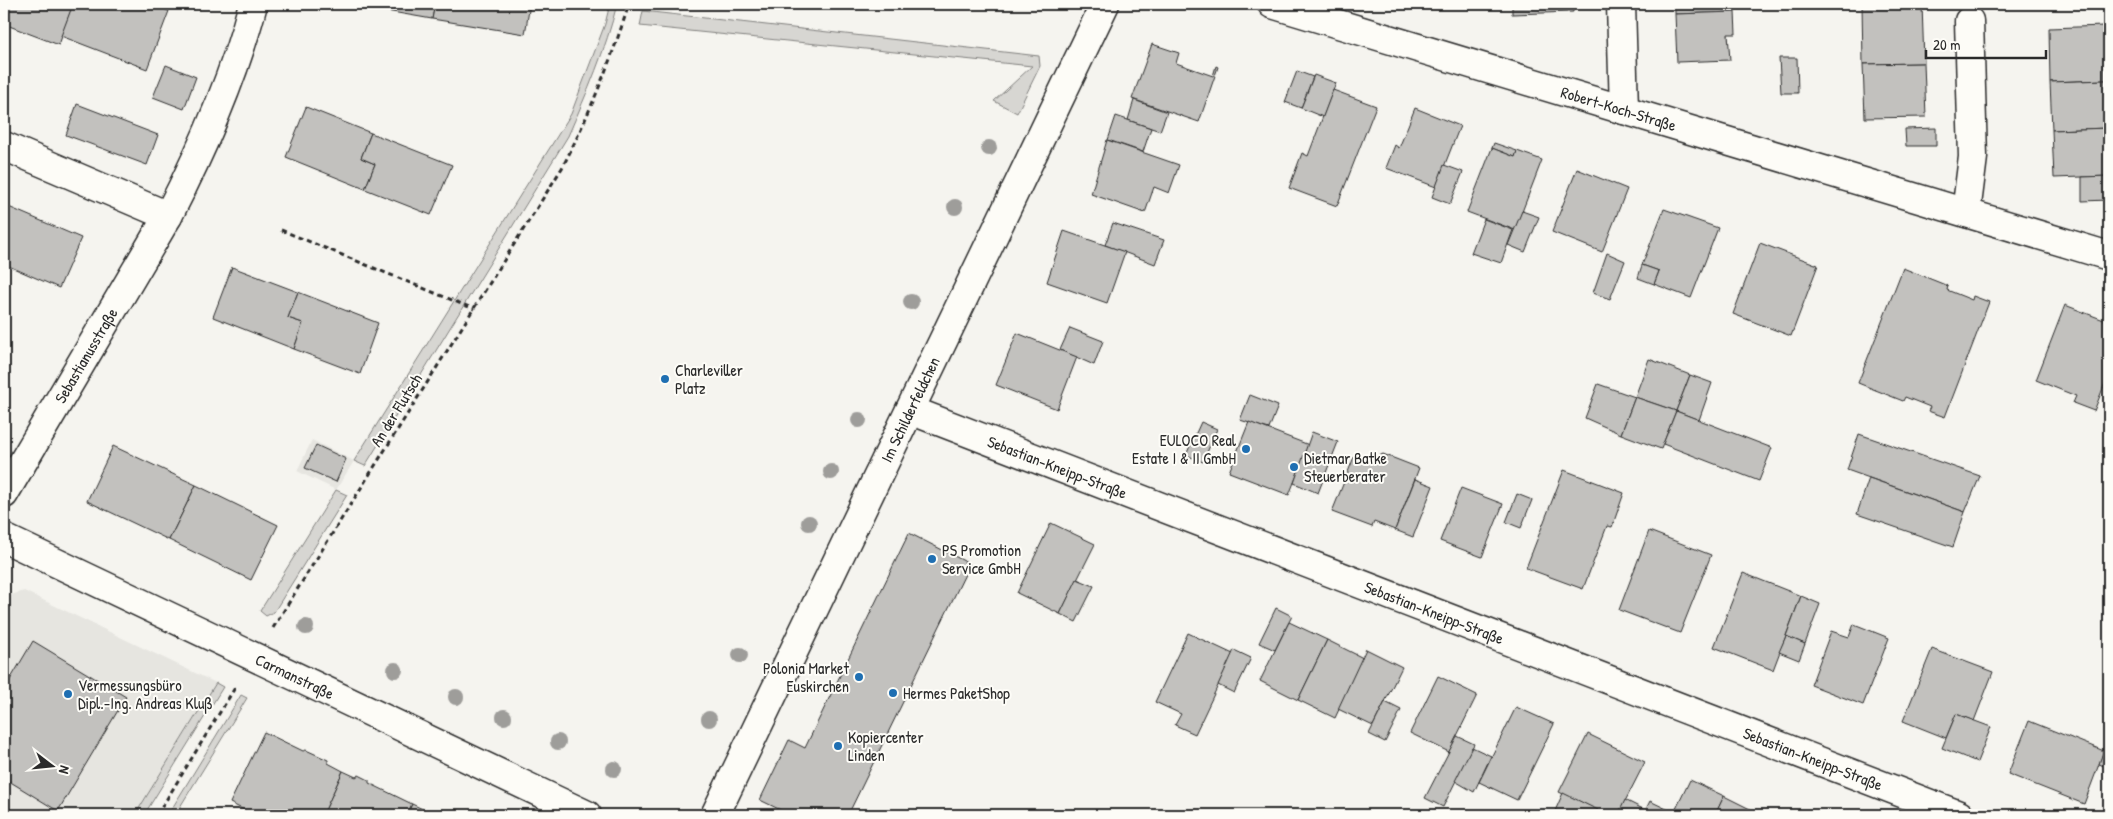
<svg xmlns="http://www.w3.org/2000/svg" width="2113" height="819" viewBox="0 0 2113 819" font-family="'Patrick Hand',sans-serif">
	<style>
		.built { fill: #e6e5e0 }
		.green { fill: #d7d6d2; stroke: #81807e }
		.building { fill: #c2c1be; stroke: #2b2b2b }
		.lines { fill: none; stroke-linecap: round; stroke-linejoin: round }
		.minor-casing { stroke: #2b2b2b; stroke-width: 31 }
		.path { stroke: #2b2b2b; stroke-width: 3; stroke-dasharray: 5 4; stroke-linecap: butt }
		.minor { stroke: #fdfcf7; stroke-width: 28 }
		.tree { fill: #9e9d9a }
		.poi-dot { fill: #1f6fb2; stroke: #fdfcf7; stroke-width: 2 }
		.labels { text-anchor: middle; stroke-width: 4; stroke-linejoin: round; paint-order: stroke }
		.street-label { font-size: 16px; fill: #2b2b2b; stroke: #fdfcf7 }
		.poi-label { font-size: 16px; fill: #2b2b2b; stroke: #fdfcf7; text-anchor: start }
	</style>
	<rect width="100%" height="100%" fill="#f5f4ef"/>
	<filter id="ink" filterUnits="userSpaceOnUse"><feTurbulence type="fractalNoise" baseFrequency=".02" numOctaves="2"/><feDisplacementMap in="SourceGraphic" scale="10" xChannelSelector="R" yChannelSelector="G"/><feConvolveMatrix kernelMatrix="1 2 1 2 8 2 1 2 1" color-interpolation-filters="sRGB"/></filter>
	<g filter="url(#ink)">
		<g class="built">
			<path d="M312,440l42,21 -18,29 -39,-19z"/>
			<path d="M24,591l192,92 -81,132h-131v-218z"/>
		</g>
		<g class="green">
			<path d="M610,4h7c-11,45 -30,89 -49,132l-203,330 -11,-5 217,-347 34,-90z"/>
			<path d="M643,11l396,45 1,10 -23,47 -23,-12 38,-35 -392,-40z"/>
			<path d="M336,490l11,5 -73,117 -8,4 -6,-5z"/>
			<path d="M216,683l7,4 -79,128h-9z"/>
			<path d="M241,695l6,3 -72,117h-7z"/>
		</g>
		<g class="building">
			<path d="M4,4h69l-14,41 -55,-21z"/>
			<path d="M73,4h75l21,7 -22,58 -86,-33z"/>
			<path d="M346,4h89l-3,15z"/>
			<path d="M435,4h95l-5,30 -93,-15z"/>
			<path d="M1512,4h61v8l-61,2z"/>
			<path d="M1675,4h60v8l-60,2z"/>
			<path d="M1862,4h60l2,59 -61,1z"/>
			<path d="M1735,12l1,22h-8l2,26 -53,2 -2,-48z"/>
			<path d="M2104,26l1,54 -55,2 -1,-54z"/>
			<path d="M1152,44l27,9 -3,10 37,13 3,-10 2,1 -19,55 -67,-23z"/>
			<path d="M1779,58h18l1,35h-17z"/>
			<path d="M1924,63l2,54 -61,1 -2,-54z"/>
			<path d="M166,65l30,12 -12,32 -31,-12z"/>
			<path d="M1297,71l16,6 -12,31 -16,-6z"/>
			<path d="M1314,75l22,8 -13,34 -22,-9z"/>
			<path d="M2105,80l3,48 -56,2 -2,-48z"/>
			<path d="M1333,90l43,16 -39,100 -48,-18 13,-35 6,3z"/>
			<path d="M1134,100l33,12 -7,19 -32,-11z"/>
			<path d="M77,104l81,31 -11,30 -81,-30z"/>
			<path d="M306,107l65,26 -10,25 14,6 -10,25 -79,-32z"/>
			<path d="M1415,108l45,18 -24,61 -50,-19 9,-23 4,3z"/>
			<path d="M1116,116l35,12 -8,24 -35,-12z"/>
			<path d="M1936,128v18h-30l-1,-17z"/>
			<path d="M2108,128l1,48 -55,2 -2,-48z"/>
			<path d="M371,133l81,32 -21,50 -66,-26 10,-25 -14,-6z"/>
			<path d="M1107,140l72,25 -10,28 -15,-6 -9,26 -54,-19z"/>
			<path d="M1494,143l23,8 -2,6 -23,-9z"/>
			<path d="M1492,148l23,9 2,-6 25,9 -27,70 -48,-18z"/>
			<path d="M1444,165l19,7 -13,32 -18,-7z"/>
			<path d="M1577,169l50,20 -25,63 -50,-20z"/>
			<path d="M2108,174h1v26l-27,1v-24l27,-1z"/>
			<path d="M4,205l77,33 -22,50 -55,-24z"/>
			<path d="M1664,209l54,19 -27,70 -37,-14 5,-13 -17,-6z"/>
			<path d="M1522,211l17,6 -14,35 -17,-7z"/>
			<path d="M1484,219l29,11 -12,33 -30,-10z"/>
			<path d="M1113,223l51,17 -9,24 -50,-19z"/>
			<path d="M1064,231l61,21 -18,51 -60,-21z"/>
			<path d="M1760,243l58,22 -27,71 -58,-22z"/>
			<path d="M1607,253l18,8 -15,38 -17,-6z"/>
			<path d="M1642,265l17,6 -5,13 -16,-6z"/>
			<path d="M232,267l66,25 -10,26 15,5 -9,26 -81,-32z"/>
			<path d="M1903,268l45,18 -1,4 25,10 1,-4 16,6 -44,115 -17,-6 2,-4 -25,-10 -2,4 -45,-18z"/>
			<path d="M298,292l80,31 -18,51 -66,-25 9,-26 -15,-5z"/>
			<path d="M2065,305l44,17v51l-15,38 -21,-8 3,-7 -40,-16z"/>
			<path d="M1070,328l33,13 -9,24 -34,-15z"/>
			<path d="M1017,333l60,24 -20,52 -61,-24z"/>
			<path d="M1649,359l41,16 -14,36 -41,-14z"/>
			<path d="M1690,375l22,8 -13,37 -23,-9z"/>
			<path d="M1598,384l37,13 -14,37 -36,-16z"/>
			<path d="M1250,395l28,11 -9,23 -29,-9z"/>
			<path d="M1635,397l41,14 -15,38 -40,-15z"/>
			<path d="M1676,411l96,37 -13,33 -96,-37z"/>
			<path d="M1201,422l16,7 -14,33 -17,-7z"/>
			<path d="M1249,422l60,23 -20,50 -60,-23z"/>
			<path d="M1312,432l26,10 -20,51 -24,-10z"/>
			<path d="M1859,434l121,42 -15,36 -118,-42z"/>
			<path d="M316,445l30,14 -10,23 -31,-14z"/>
			<path d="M113,446l83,39 -27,55 -82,-39z"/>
			<path d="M1383,454l36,14 -24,62 -21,-8 -2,5 -40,-15 22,-55 13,5z"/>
			<path d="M1564,470l60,23 -12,34 -5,-1 -24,63 -57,-21z"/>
			<path d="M1869,478l96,34 -12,35 -96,-33z"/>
			<path d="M1415,479l18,7 -20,51 -18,-7z"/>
			<path d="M196,485l82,40 -27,55 -82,-40z"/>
			<path d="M1461,488l42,16 -21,53 -42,-16z"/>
			<path d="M1517,494l15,6 -11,28 -15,-6z"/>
			<path d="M1051,523l44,21 -35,70 -43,-21z"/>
			<path d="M1649,531l62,24 -31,78 -61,-23z"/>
			<path d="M909,533l61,31 -122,251h-57l-31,-15 29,-60 16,8z"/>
			<path d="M1743,573l58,23 -28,74 -59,-23z"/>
			<path d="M1077,579l17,7 -18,36 -16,-8z"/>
			<path d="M1801,596l19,8 -15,40 -19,-8z"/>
			<path d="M1276,608l16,8 -17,34 -16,-7z"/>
			<path d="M1289,622l38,18 -29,60 -38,-19z"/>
			<path d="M1854,624l35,14 -26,67 -52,-20 20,-54 18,6z"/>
			<path d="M1188,633l45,21 -38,80 -20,-9 6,-11 -26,-12z"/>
			<path d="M1786,636l19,8 -6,16 -20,-8z"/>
			<path d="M1327,640l36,18 -28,60 -37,-18z"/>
			<path d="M33,641l93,56 -68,114 -54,-33v-88z"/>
			<path d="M1366,649l36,18 -29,59 -35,-17z"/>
			<path d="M1932,649l61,23 -19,49 -18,-7 -10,24 -43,-17z"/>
			<path d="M1234,650l17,8 -17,35 -16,-8z"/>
			<path d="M1438,676l39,19 -28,57 -39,-19z"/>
			<path d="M1385,702l16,8 -16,32 -16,-8z"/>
			<path d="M1516,707l38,17 -37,76 -38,-18z"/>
			<path d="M1956,714l35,13 -14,35 -35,-14z"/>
			<path d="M2029,721l75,30 -20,53 -76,-30z"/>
			<path d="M264,732l39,19 3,-1 22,10v3l15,8 -20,44h-69l-24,-12z"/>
			<path d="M1588,734l57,28 -27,53h-11l-48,-23z"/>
			<path d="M2109,735v33l-10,-4z"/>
			<path d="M1457,736l17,8 -31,63 -18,-9z"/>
			<path d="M1472,747l19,9 -17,36 -19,-11z"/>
			<path d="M343,771l13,6 3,-2 10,5v3l43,21 -5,11h-84z"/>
			<path d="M1690,780l34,16 -9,19h-42z"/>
			<path d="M1563,793l35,17 -2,5h-32l-9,-4z"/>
			<path d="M1724,796l32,16 -1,3h-40z"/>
			<path d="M1625,800l20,10 -2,5h-25z"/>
			<path d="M1650,801l25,12 -2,2h-30z"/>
			<path d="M412,804l23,11h-28z"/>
		</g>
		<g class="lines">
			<g class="minor-casing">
				<g id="minor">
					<path id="s1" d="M1272,4l837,252"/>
					<path d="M1621,4l3,106"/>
					<path d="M4,146l164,70"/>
					<path d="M1966,213l7,-56 -4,-136"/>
					<path id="s2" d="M910,410l1049,405"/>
					<path id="s3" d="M4,494l164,-278c35,-68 66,-138 85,-212"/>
					<path id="s4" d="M4,538l583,277"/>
					<path id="s5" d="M715,815l390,-811"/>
				</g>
			</g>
			<g class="path">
				<path d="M281,230l193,79"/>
				<path d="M273,628l289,-460c27,-53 49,-107 67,-164"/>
				<path d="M157,815l79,-129"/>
			</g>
			<use href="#minor" class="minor"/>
		</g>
		<g class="tree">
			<circle cx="989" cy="148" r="8"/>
			<circle cx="955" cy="207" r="8"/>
			<circle cx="911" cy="302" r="8"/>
			<circle cx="859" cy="420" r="8"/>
			<circle cx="831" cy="472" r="8"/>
			<circle cx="809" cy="523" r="8"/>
			<circle cx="306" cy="627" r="8"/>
			<circle cx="740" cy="655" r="8"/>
			<circle cx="395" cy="670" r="8"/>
			<circle cx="456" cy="697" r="8"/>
			<circle cx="504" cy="717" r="8"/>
			<circle cx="709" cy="719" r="8"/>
			<circle cx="558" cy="742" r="8"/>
			<circle cx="614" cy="769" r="8"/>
		</g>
	</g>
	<g class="poi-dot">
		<circle cx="665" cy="379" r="5"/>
		<circle cx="1246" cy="449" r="5"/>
		<circle cx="1294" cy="467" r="5"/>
		<circle cx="932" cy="559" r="5"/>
		<circle cx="859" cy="677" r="5"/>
		<circle cx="893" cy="693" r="5"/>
		<circle cx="68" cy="694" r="5"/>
		<circle cx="838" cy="746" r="5"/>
	</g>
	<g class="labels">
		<g class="street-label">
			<text dy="6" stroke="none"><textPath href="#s1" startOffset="362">Robert-Koch-Straße</textPath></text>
			<text dy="6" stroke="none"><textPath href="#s3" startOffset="161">Sebastianusstraße</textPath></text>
			<text transform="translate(396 410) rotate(-58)" y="6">An der Flutsch</text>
			<text dy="6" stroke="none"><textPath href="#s5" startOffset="450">Im Schilderfeldchen</textPath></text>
			<text dy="6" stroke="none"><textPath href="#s2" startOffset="158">Sebastian-Kneipp-Straße</textPath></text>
			<text dy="6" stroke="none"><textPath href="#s2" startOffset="562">Sebastian-Kneipp-Straße</textPath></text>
			<text dy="6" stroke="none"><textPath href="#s4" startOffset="322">Carmanstraße</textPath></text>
			<text dy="6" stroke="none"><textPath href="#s2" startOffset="968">Sebastian-Kneipp-Straße</textPath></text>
		</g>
		<g class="poi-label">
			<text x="675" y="376">Charleviller<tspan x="675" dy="18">Platz</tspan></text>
			<text x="1236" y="446" text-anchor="end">EULOCO Real<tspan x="1236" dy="18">Estate I &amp; II GmbH</tspan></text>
			<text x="1304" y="464">Dietmar Batke<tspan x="1304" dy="18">Steuerberater</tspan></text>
			<text x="942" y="556">PS Promotion<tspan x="942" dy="18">Service GmbH</tspan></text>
			<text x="849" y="674" text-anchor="end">Polonia Market<tspan x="849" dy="18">Euskirchen</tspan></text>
			<text x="78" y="691">Vermessungsbüro<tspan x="78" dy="18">Dipl.-Ing. Andreas Kluß</tspan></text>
			<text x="903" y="699">Hermes PaketShop</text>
			<text x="848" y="743">Kopiercenter<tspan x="848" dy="18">Linden</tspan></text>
		</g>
	</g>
	<rect width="2113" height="819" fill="none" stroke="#fdfcf7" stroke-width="20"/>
	<rect x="10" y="10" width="2093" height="799" fill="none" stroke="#2b2b2b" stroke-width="2" filter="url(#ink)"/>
	<g transform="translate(52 766) rotate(106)" stroke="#fdfcf7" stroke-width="4" paint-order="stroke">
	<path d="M0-4L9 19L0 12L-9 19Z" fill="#2b2b2b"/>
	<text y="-8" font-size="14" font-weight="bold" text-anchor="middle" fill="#2b2b2b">N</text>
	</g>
	<path d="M1926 50v8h120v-8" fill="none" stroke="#2b2b2b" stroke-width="2.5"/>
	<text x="1933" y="50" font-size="15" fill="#2b2b2b" stroke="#fdfcf7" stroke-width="4" paint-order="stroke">20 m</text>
</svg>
